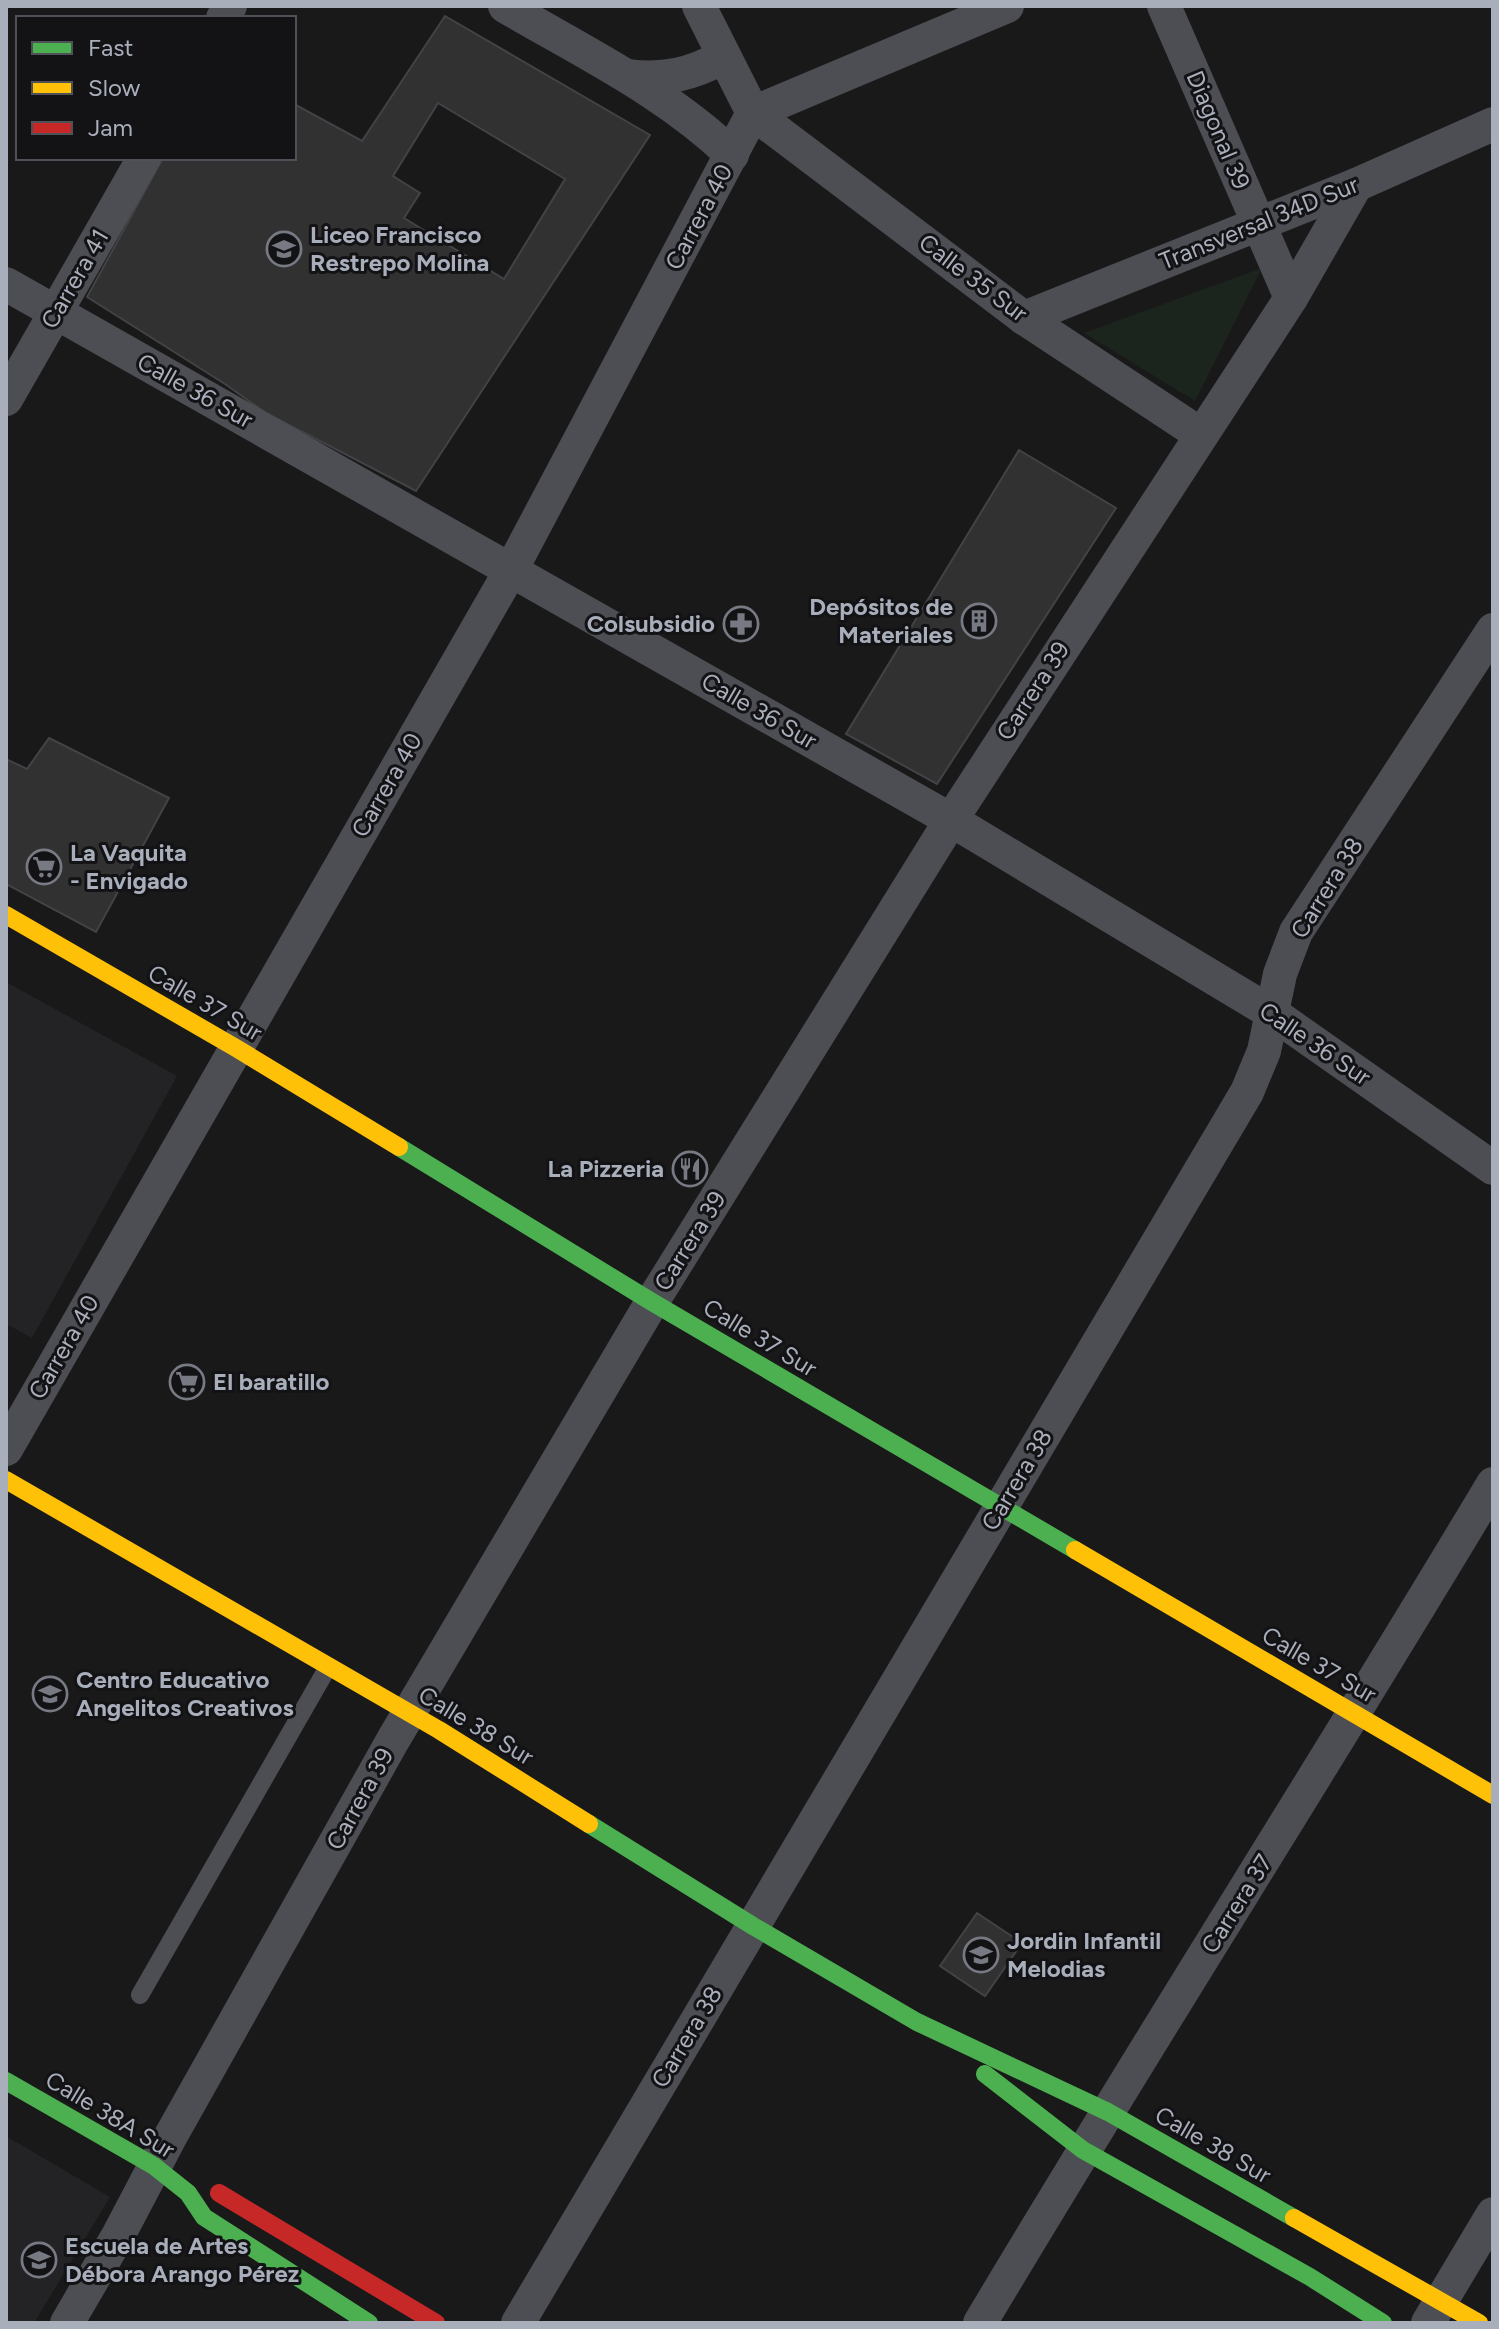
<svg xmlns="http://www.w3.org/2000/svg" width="1499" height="2329" viewBox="0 0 1499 2329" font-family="Figtree,sans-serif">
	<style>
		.built { fill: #232326 }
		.green { fill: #1c241e }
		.building { fill: #313132; stroke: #424346; stroke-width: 2; fill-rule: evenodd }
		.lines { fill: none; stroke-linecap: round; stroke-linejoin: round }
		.lane { stroke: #4d4e53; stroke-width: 18 }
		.street { stroke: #4d4e53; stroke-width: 34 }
		.fast { stroke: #4caf50; stroke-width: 18 }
		.slow { stroke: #ffc107; stroke-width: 18 }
		.jam { stroke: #c62828; stroke-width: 18 }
		.labels { text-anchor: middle; stroke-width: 6; stroke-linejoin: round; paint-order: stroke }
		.street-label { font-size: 24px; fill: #a9aebb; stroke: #131316 }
		.poi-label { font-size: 24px; font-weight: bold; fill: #a9aebb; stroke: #131316; text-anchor: start }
	</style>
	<rect width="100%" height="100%" fill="#19191a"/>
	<g class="built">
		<path d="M6,982l171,94 -145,262 -26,-14z"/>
		<path d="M6,2136l104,61 -76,126h-28z"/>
	</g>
	<path class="green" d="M1262,268l-67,133 -111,-68z"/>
	<g class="building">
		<path d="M445,16l205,119 -234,356 -150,-78 -41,-29 -138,-87 76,-139h131v-54l68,37zM438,103l127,76 -61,100 -100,-61 16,-25 -27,-17z"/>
		<path d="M1019,450l97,58 -179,276 -91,-50z"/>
		<path d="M49,738l120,60 -73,134 -90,-48v-125l21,10z"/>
		<path d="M977,1913l45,30 -37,53 -45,-30z"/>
	</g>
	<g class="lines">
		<path class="lane" d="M140,1995l188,-328"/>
		<g class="street">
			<path d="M505,6c78,46 162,86 227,149"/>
			<path d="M699,6l54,107 271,205 176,116"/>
			<path d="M1164,6l127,292"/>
			<path d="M223,18l7,-12"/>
			<path d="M628,76c36,5 64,-2 95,-19"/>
			<path d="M753,113l254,-107"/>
			<path d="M6,284l945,536 321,193 221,155"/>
			<path d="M1024,318l332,-133 137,-61"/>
			<path d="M6,399l138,-241"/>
			<path d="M6,1449l505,-879 242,-457"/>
			<path d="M67,2323l52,-89 50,-95 224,-399 259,-438 299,-482 340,-522 65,-113"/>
			<path d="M518,2323l729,-1231 17,-41 16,-77 16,-42 197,-302"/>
			<path d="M980,2323c168,-282 345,-558 513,-839"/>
			<path d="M1428,2323l65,-109"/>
		</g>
		<g class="fast">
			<path d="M399,1147l253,155 423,248"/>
			<path d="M589,1824l164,102 164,96 191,90 186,106"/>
			<path d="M985,2074l98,76 227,127 73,46"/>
			<path d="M6,2081l148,85 34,27 16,24 165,106"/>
		</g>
		<g class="slow">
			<path d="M6,915l230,133 163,99"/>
			<path d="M6,1480l433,250 150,94"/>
			<path d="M1075,1550l418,245"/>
			<path d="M1294,2218l185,105"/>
		</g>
		<path class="jam" d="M219,2193l217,130"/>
	</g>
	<defs>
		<g id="school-ring" transform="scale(1.8)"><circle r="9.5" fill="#131316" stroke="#777a83" stroke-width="1.5"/><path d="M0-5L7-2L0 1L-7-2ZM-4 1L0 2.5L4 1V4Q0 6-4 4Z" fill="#777a83"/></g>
		<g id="building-ring" transform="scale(1.8)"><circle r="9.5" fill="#131316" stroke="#777a83" stroke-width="1.5"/><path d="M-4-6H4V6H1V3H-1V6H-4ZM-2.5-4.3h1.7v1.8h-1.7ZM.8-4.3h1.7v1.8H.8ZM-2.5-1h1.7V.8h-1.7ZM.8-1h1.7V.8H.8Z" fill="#777a83"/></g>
		<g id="pharmacy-ring" transform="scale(1.8)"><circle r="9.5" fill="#131316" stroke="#777a83" stroke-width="1.5"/><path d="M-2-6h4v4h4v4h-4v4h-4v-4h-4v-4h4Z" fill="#777a83"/></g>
		<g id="supermarket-ring" transform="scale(1.8)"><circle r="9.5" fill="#131316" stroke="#777a83" stroke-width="1.5"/><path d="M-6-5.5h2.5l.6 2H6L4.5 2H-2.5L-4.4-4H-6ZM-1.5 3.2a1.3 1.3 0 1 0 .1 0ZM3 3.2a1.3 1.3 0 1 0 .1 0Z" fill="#777a83"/></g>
		<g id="restaurant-ring" transform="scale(1.8)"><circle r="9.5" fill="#131316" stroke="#777a83" stroke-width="1.5"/><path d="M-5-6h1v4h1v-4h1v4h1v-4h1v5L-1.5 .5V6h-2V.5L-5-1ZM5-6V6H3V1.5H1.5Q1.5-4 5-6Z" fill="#777a83"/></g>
	</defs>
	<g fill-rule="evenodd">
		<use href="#school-ring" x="284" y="249"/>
		<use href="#building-ring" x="979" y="621"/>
		<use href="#pharmacy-ring" x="741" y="624"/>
		<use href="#supermarket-ring" x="44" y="867"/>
		<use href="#restaurant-ring" x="690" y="1169"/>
		<use href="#supermarket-ring" x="187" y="1382"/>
		<use href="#school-ring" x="50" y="1694"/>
		<use href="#school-ring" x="981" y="1955"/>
		<use href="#school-ring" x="39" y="2260"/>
	</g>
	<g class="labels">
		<g class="street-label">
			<text transform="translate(1218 130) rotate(67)" y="8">Diagonal 39</text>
			<text transform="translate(699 217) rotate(-62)" y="8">Carrera 40</text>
			<text transform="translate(1259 223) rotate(-22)" y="8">Transversal 34D Sur</text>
			<text transform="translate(973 278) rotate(37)" y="8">Calle 35 Sur</text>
			<text transform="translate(75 279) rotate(-60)" y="8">Carrera 41</text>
			<text transform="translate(195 391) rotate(29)" y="8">Calle 36 Sur</text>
			<text transform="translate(1033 691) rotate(-57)" y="8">Carrera 39</text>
			<text transform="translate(759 711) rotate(30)" y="8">Calle 36 Sur</text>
			<text transform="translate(387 785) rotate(-60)" y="8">Carrera 40</text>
			<text transform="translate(1327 888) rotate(-58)" y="8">Carrera 38</text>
			<text transform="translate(205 1003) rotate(30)" y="8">Calle 37 Sur</text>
			<text transform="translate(1315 1044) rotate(34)" y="8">Calle 36 Sur</text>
			<text transform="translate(690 1241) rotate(-58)" y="8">Carrera 39</text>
			<text transform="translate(760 1338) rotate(31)" y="8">Calle 37 Sur</text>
			<text transform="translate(64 1347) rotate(-60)" y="8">Carrera 40</text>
			<text transform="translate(1017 1480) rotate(-59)" y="8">Carrera 38</text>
			<text transform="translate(1319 1665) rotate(30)" y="8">Calle 37 Sur</text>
			<text transform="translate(476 1726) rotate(31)" y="8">Calle 38 Sur</text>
			<text transform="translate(360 1799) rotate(-61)" y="8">Carrera 39</text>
			<text transform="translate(1237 1904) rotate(-58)" y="8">Carrera 37</text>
			<text transform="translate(687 2037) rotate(-59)" y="8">Carrera 38</text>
			<text transform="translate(110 2115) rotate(31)" y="8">Calle 38A Sur</text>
			<text transform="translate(1213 2145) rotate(30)" y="8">Calle 38 Sur</text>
		</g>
		<g class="poi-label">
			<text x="310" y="243">Liceo Francisco<tspan x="310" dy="28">Restrepo Molina</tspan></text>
			<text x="953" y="615" text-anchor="end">Depósitos de<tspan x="953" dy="28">Materiales</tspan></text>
			<text x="715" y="632" text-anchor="end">Colsubsidio</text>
			<text x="70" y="861">La Vaquita<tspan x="70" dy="28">- Envigado</tspan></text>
			<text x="664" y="1177" text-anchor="end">La Pizzeria</text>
			<text x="213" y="1390">El baratillo</text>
			<text x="76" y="1688">Centro Educativo<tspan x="76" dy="28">Angelitos Creativos</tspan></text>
			<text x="1007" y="1949">Jordin Infantil<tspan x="1007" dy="28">Melodias</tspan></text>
			<text x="65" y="2254">Escuela de Artes<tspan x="65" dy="28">Débora Arango Pérez</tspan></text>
		</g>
	</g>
	<rect width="1499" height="2329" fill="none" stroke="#a9aebb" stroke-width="16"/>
	<rect x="16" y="16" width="280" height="144" fill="#131316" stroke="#4f5158" stroke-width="2"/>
	<rect x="32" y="42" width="40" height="12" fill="#4caf50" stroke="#4f5158" stroke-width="2"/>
	<text x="88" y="56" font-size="24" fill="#a9aebb">Fast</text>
	<rect x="32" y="82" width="40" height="12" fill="#ffc107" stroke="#4f5158" stroke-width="2"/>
	<text x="88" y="96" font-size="24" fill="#a9aebb">Slow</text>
	<rect x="32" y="122" width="40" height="12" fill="#c62828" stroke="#4f5158" stroke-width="2"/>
	<text x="88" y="136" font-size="24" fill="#a9aebb">Jam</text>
</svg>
